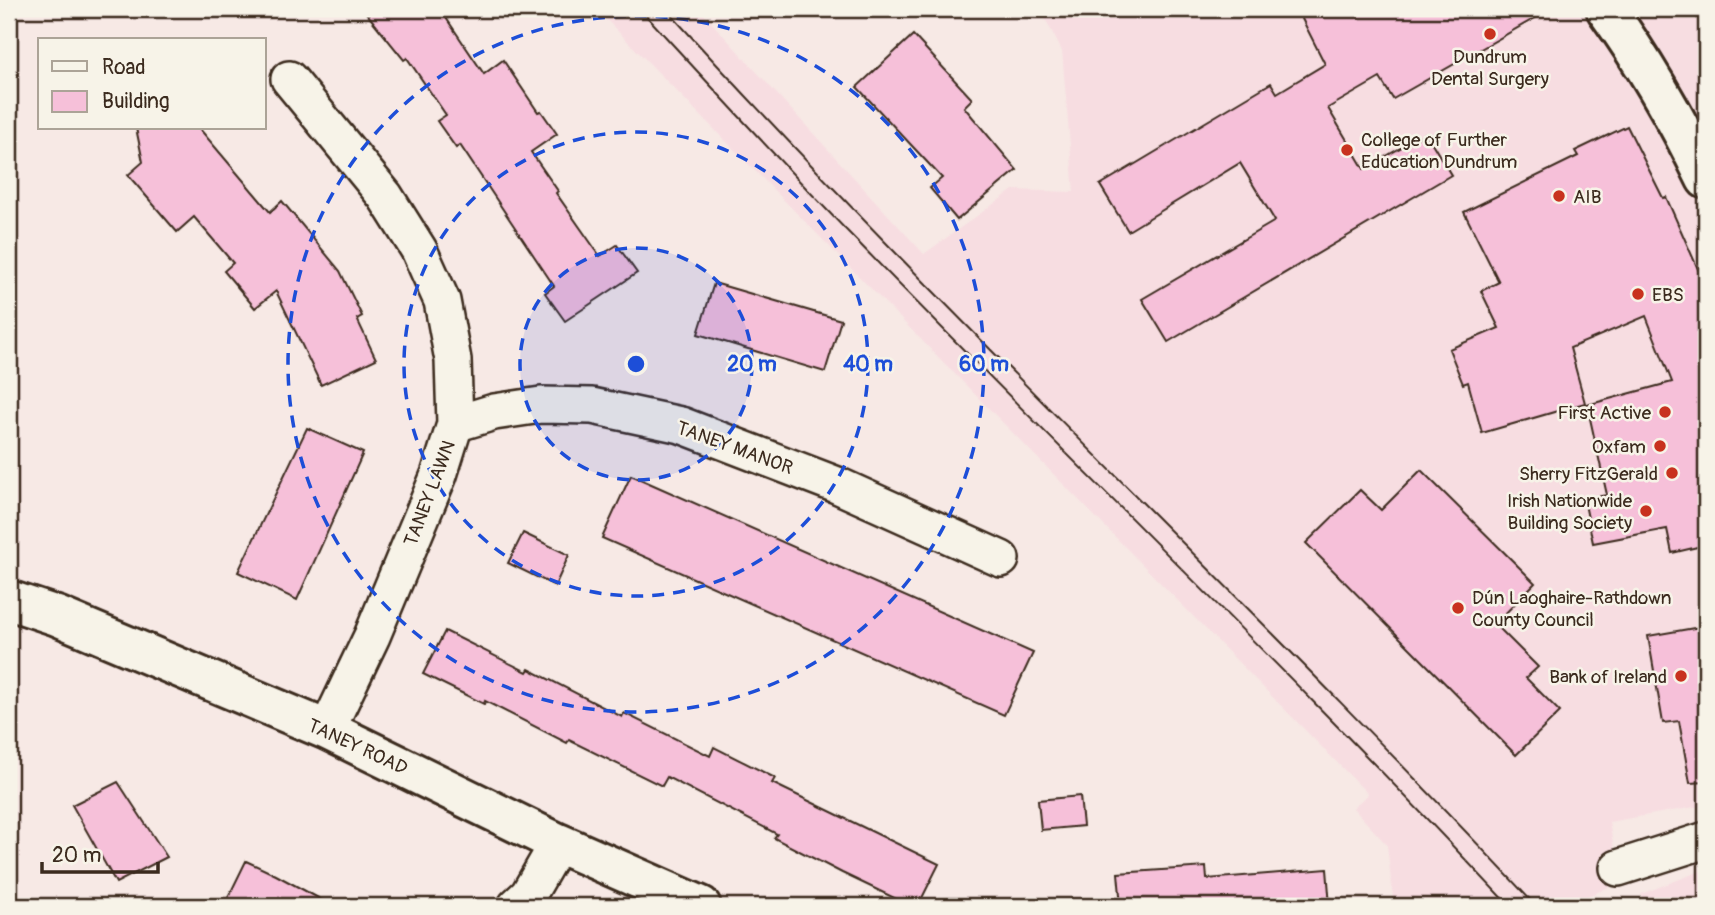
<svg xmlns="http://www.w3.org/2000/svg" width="1715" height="915" viewBox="0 0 1715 915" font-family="Pangolin,sans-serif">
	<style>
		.built { fill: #f7dde1 }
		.building { fill: #f6c0d9; stroke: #3b2a1e; stroke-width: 2 }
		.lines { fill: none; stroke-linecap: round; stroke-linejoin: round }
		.street-casing { stroke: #3b2a1e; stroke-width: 40 }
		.secondary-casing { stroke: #3b2a1e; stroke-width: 44 }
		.street { stroke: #f7f3e8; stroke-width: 35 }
		.secondary { stroke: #f7f3e8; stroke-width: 38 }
		.tram { stroke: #3b2a1e; stroke-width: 2 }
		.ring { fill: none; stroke: #1d4ed8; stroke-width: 3.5; stroke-dasharray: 12 9 }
		.poi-dot { fill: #c8321e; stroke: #f7f3e8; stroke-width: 2.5 }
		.labels { text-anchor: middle; stroke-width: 5; stroke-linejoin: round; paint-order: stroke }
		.poi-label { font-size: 19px; fill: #3b2a1e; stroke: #f7f3e8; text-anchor: end }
		.street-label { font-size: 19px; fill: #3b2a1e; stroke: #f7f3e8 }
		.centre { fill: #1d4ed8; stroke: #f7f3e8; stroke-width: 3.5 }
		.ring-label { font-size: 21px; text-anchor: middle; font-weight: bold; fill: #1d4ed8; stroke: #f7f3e8; stroke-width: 5; stroke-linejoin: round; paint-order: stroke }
	</style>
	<rect width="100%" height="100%" fill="#f7e9e5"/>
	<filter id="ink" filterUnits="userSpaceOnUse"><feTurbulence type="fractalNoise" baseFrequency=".0143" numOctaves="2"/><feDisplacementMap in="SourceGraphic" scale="14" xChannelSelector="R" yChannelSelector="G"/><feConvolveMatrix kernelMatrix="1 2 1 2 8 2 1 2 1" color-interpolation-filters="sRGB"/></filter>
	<g filter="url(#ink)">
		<g class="built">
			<path d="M596,9h103l225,245 89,-64 61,2 -12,-141 -22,-42h666v796l-97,17 12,60 -42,18 5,6h-183l-8,-8 -6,-53 -34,-37 15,-14z"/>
			<path d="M1706,869v37h-60l-5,-12z"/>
		</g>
		<g class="building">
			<path d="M363,9h77l44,65 19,-14 35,52 3,-1 16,23 -26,18 27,39 -2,2 44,63 17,-11 20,28 -72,48 -20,-28 9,-7 -94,-141 -4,3 -19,-27 9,-6 -39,-57 -3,2z"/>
			<path d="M1297,9h254l-158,90 -13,-21 -52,30 36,61 62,-36 25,42 -283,167 -26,-43 133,-78 -35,-58 -112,68 -28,-46 171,-102 6,10 48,-29z"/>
			<path d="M913,35l59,64 -8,8 53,63 -60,50 -27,-32 12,-10 -85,-91z"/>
			<path d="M1627,126l36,72 3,-1 40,90v258l-34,8 -5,-24 -74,14 -9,-44 23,-4 -20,-90 85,-23 -26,-66 -76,32 15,55 -103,30 -14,-51 -5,2 -14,-35 50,-21 -18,-37 18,-9 -35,-70 114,-56 -3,-5z"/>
			<path d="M136,128h63l71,84 12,-11 58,70 22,45 -5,3 19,40 -55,26 -45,-94 -21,17 -31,-37 9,-8 -39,-46 -17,15 -49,-57 15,-13z"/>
			<path d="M714,283l127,37 -16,52 -127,-38z"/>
			<path d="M307,428l56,25 -66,147 -59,-28z"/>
			<path d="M1421,470l114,113 -40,41 43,43 -12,11 34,34 -44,43 -210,-212 54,-53 21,20z"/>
			<path d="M631,475l402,178 -29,62 -402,-177z"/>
			<path d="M523,533l46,22 -14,31 -47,-23z"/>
			<path d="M1706,626v156l-16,1 -11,-62 -16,2 -15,-87z"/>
			<path d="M445,631l82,41 2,-3 93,48 2,-4 86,43 4,-9 61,31 -3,5 167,81 -21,42h-7l-69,-33 -68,-35 3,-4 -110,-57 -5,9 -93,-46 -2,3 -82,-42 -1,3 -61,-30z"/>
			<path d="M118,782l49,75 -51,26 -44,-78z"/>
			<path d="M1080,796l3,30 -42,4 -3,-30z"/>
			<path d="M246,861l30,14 57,31h-109z"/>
			<path d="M1206,867l1,12 120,-10 3,37h-209l-3,-33z"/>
		</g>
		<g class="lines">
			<g class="street-casing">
				<g id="street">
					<path d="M289,79l96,117 34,54 23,51 11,59 2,64 -16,51 -67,161 -45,94"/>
					<path d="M455,424l39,-12 47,-7 51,1 89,19 156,60 164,74"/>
					<path d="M1618,868l88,-28"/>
					<path d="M516,906l12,-11 30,-52"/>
				</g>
			</g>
			<g class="secondary-casing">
				<g id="secondary">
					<path d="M1606,9c39,54 71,110 100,170"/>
					<path d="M9,600l48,16 270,114 231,113 143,63"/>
				</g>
			</g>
			<use href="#street" class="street"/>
			<use href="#secondary" class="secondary"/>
			<g class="tram">
				<path d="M640,9c71,77 141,154 214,229 217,224 443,440 655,668"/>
				<path d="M666,9c280,309 586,593 870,897"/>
			</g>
		</g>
	</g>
	<circle cx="636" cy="364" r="116" fill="#1d4ed8" fill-opacity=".12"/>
	<g class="ring">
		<circle cx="636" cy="364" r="116"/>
		<circle cx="636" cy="364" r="232"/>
		<circle cx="636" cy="364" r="348"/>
	</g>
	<g class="poi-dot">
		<circle cx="1490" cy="34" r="7"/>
		<circle cx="1347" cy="150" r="7"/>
		<circle cx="1559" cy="196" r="7"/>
		<circle cx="1638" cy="294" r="7"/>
		<circle cx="1665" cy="412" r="7"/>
		<circle cx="1660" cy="446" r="7"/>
		<circle cx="1672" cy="473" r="7"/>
		<circle cx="1646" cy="511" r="7"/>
		<circle cx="1458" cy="608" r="7"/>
		<circle cx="1681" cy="676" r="7"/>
	</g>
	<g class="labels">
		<g class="poi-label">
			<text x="1490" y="63" text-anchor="middle">Dundrum<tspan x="1490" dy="22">Dental Surgery</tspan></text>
			<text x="1361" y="146" text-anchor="start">College of Further<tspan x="1361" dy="22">Education Dundrum</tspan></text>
			<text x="1573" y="203" text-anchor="start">AIB</text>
			<text x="1652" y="301" text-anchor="start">EBS</text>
			<text x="1651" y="419">First Active</text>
			<text x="1646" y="453">Oxfam</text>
			<text x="1658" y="480">Sherry FitzGerald</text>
			<text x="1632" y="507">Irish Nationwide<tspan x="1632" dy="22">Building Society</tspan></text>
			<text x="1472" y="604" text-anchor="start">Dún Laoghaire-Rathdown<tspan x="1472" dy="22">County Council</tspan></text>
			<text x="1667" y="683">Bank of Ireland</text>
		</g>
		<g class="street-label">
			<text transform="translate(735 447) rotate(20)" y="7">TANEY MANOR</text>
			<text transform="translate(429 493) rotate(-69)" y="7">TANEY LAWN</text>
			<text transform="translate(358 746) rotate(25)" y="7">TANEY ROAD</text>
		</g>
	</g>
	<circle cx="636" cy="364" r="10" class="centre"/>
	<g class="ring-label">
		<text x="752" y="371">20 m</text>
		<text x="868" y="371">40 m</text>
		<text x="984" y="371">60 m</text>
	</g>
	<rect width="1715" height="915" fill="none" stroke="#f7f3e8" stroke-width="35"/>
	<rect x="18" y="18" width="1680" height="880" fill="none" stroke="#3b2a1e" stroke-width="2.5" filter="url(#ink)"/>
	<rect x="38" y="38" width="228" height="91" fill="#f7f3e8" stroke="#aca397" stroke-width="2"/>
	<rect x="52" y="61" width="35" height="10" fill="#f7f3e8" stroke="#aca397" stroke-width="2"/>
	<text x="102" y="74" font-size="21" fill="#3b2a1e">Road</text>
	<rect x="52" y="91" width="35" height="21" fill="#f6c0d9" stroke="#aca397" stroke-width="2"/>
	<text x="102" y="108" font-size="21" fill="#3b2a1e">Building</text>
	<path d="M42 862v10h116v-10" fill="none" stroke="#3b2a1e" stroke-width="3.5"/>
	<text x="52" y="862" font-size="21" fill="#3b2a1e" stroke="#f7f3e8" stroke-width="5" paint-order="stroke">20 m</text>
</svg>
